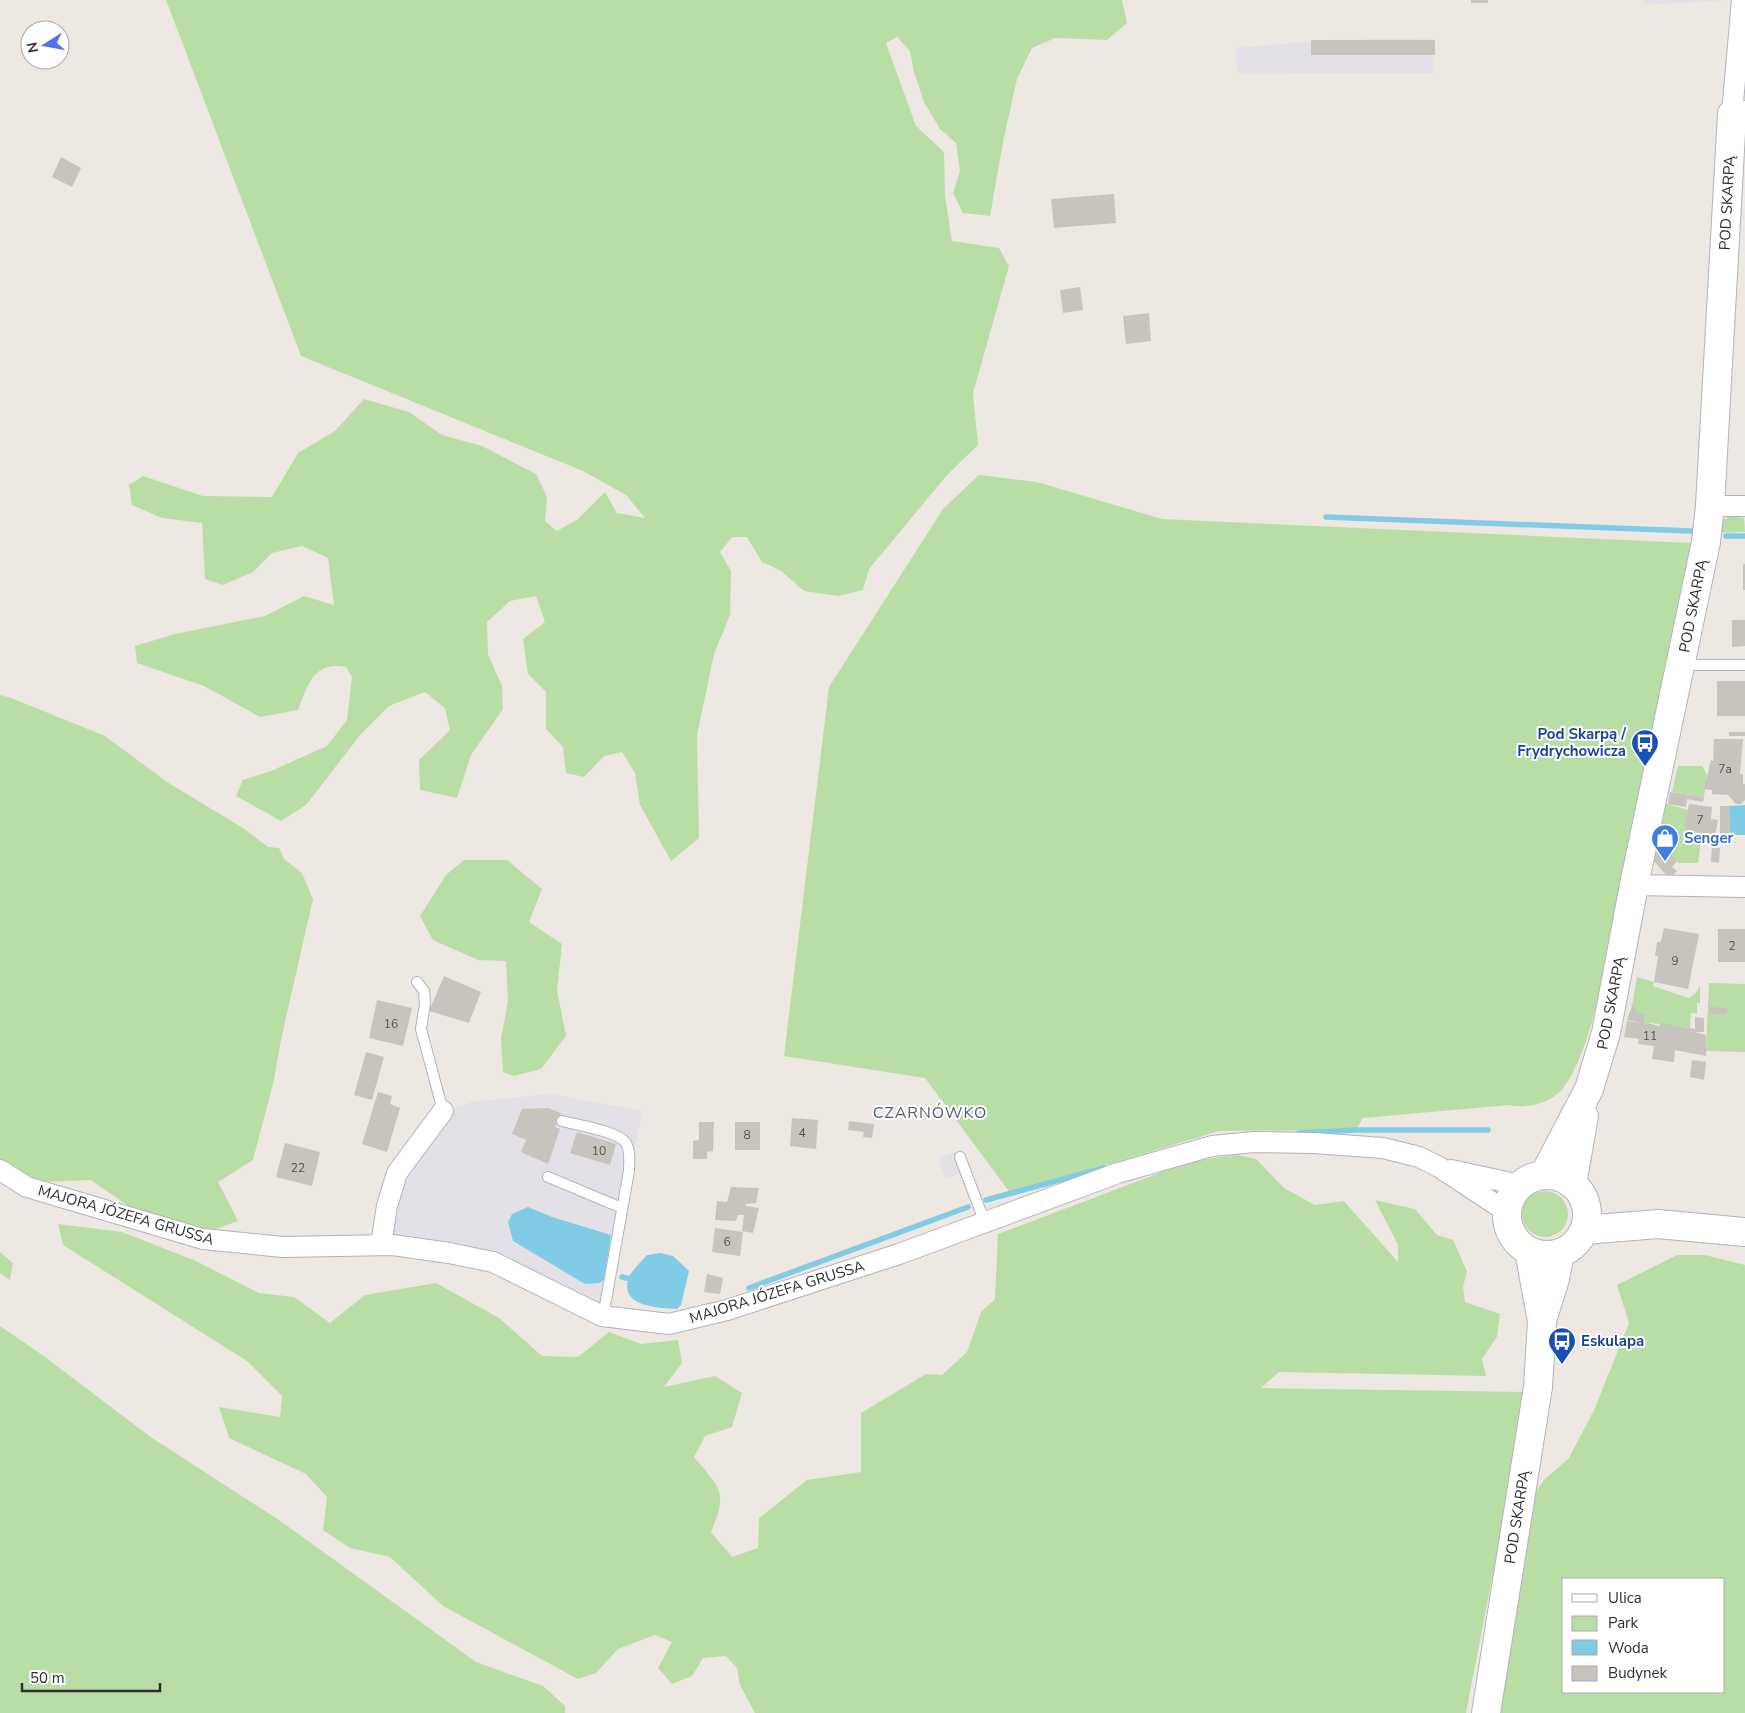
<svg xmlns="http://www.w3.org/2000/svg" width="1745" height="1713" viewBox="0 0 1745 1713" font-family="'Nunito Sans',sans-serif">
	<style>
		.industrial { fill: #e3e1e7 }
		.green { fill: #b9dea5; fill-rule: evenodd }
		.water { fill: #81cbe4 }
		.lines { fill: none; stroke-linecap: round; stroke-linejoin: round }
		.stream { stroke: #81cbe4; stroke-width: 5.5 }
		.building { fill: #c7c3bd }
		.lane-casing { stroke: #b2b4bc; stroke-width: 12 }
		.street-casing { stroke: #b2b4bc; stroke-width: 22 }
		.secondary-casing { stroke: #b2b4bc; stroke-width: 30 }
		.lane { stroke: #fff; stroke-width: 10 }
		.street { stroke: #fff; stroke-width: 20 }
		.secondary { stroke: #fff; stroke-width: 28 }
		.labels { text-anchor: middle; stroke-width: 4; stroke-linejoin: round; paint-order: stroke }
		.number-label { font-size: 12px; fill: #545352 }
		.street-label { font-size: 15px; fill: #2e2e2e; stroke: #fff }
		.transit-label { font-size: 15px; font-weight: bold; fill: #164399; stroke: #fff; text-anchor: end }
		.shop-label { font-size: 15px; font-weight: bold; fill: #366cbe; stroke: #fff; text-anchor: start }
		.neighbourhood-label { font-size: 16px; letter-spacing: 1px; fill: #525a7b; stroke: #fff }
	</style>
	<rect width="100%" height="100%" fill="#ede8e2"/>
	<g class="industrial">
		<path d="M1644,0h85l-85,5z"/>
		<path d="M1432,38l1,35 -195,1 -3,-26 90,-8z"/>
		<path d="M550,1094l92,17 -40,205 -109,-54 -100,-17 -6,-39 56,-95 29,-9z"/>
		<path d="M961,1150l7,20 -23,9 -7,-21z"/>
	</g>
	<g class="green">
		<path d="M166,0h956l5,23 -20,17 -52,-2 -23,10 -15,31 -13,58 -14,79 -27,-3 -10,-20 7,-22 -4,-28 -16,-14 -16,-27 -10,-30 -4,-21 -13,-14 -11,6 30,83 28,26 1,44 7,45 47,7 10,18 -36,127 5,52 -31,30 -78,94 -6,21 -25,6 -34,-5 -24,-21 -18,-8 -15,-25h-15l-12,15 11,19 -1,44 -16,39 -17,81 2,103 -28,23 -31,-56 -5,-32 -13,-21 -18,4 -20,21 -18,-4 -3,-26 -17,-18v-37l-18,-18 -5,-35 22,-17 -9,-26 -26,5 -23,21 1,32 14,32 1,23 -32,46 -14,43 -37,-8 -1,-30 31,-30 -5,-22 -20,-16 -36,14 -28,28 -55,71 -25,16 -45,-25 7,-16 28,-9 56,-25 20,-26 5,-43 -6,-10c-33,-6 -38,18 -48,43l-38,7 -56,-31 -67,-23 -2,-17 40,-12 90,-18 39,-20 30,9 -6,-47 -26,-12 -30,7 -19,19 -30,13 -18,-6 -3,-56 -40,-5 -30,-13 -3,-20 14,-9 60,20 69,1 26,-44 37,-22 29,-32 45,13 33,23 40,11 54,28 11,23 -2,24 12,10 21,-12 27,-27 12,21 28,5 -19,-23 -43,-24 -282,-115z"/>
		<path d="M979,475l58,7 125,37 529,24c-25,126 -50,253 -77,378 -11,50 -21,125 -50,166 -12,16 -36,22 -55,18l-146,13 -7,12 -137,1 -208,63 -86,-116 -141,-22 45,-369 114,-178z"/>
		<path d="M1733,516l11,2 1,14 -31,1c2,-11 9,-15 19,-17z"/>
		<path d="M0,695l11,3 94,38 62,46 76,46 25,19 11,1 5,11 18,14 11,26 -31,136 -9,49 -20,76 -35,22 20,39 -25,9 -73,-16 -49,-34 -52,2 -39,-22z"/>
		<path d="M1678,766h24l5,8 -3,23 -32,-5z"/>
		<path d="M1664,803l24,7 -3,20 17,3 -4,30h-20l-15,-16 -8,2z"/>
		<path d="M464,860h43l35,29 -13,33 33,22 -5,46 9,46 -25,33 -27,7 -11,-4 -2,-33 7,-38 -2,-40 -28,-1 -45,-20 -13,-24 26,-41z"/>
		<path d="M1637,977l17,5 -1,4 36,12 7,-5 4,-8v18h-3v11l-6,-1 -1,15 -46,-6 1,-8 -9,-2v-5l-4,-1z"/>
		<path d="M1709,983l36,1v68l-39,-1z"/>
		<path d="M1237,1155l19,4 28,29 31,17 29,-4 54,61v-17l-23,-45 40,9 22,26 16,5 14,31 -4,16 2,15 35,12 -3,23 -15,22 4,17 -207,-4 -18,16 267,4 -62,321h-711l-15,-28 -3,-17 -11,-12 -23,2 -11,18 -20,8 -14,-16 14,-26 -17,-7 -37,14 -22,24 -18,6 -135,-73 -53,-49 -40,-9 -27,-18 4,-33 -21,-23 -77,-36 -10,-31 61,10 2,-21 -35,-35 -184,-116 -5,-21 64,8 74,29 63,32 35,4 36,26 35,-28 71,-12 63,35 43,38 36,1 31,-25 32,12 37,-4 4,23 -18,24 51,-11 27,17 -10,34 -27,9 -11,21c27,32 34,35 17,75l21,25 26,-9 1,-30 48,-38 54,-8v-59l65,-39 16,1 25,-23 14,-40 14,-13 3,-65 193,-73z"/>
		<circle cx="1545" cy="1214" r="23"/>
		<path d="M0,1252l13,11 -3,17 -10,-7z"/>
		<path d="M1677,1255h28l40,10v448h-248l31,-210 16,-23 25,-22 26,-50 34,-85 -12,-38zM1564,1579h160v113h-160z"/>
		<path d="M0,1326l41,28 111,84 127,82 197,142 67,24 22,20v7h-565z"/>
	</g>
	<g class="water">
		<path d="M1745,805v30h-15l-1,-29z"/>
		<path d="M528,1207l24,10 59,18 -7,45 -4,3 -15,1 -72,-43 -5,-19 4,-8z"/>
		<path d="M660,1253l13,3 16,15 -8,34 -4,4c-19,-1 -56,-2 -49,-29 2,-8 13,-18 19,-25z"/>
	</g>
	<g class="lines">
		<g class="stream">
			<path d="M1326,517l365,14"/>
			<path d="M1726,536h19"/>
			<path d="M1299,1133l57,-3h132"/>
			<path d="M986,1200l118,-32"/>
			<path d="M622,1277l13,3"/>
			<path d="M749,1288l219,-81"/>
		</g>
	</g>
	<g class="building">
		<rect x="1471" y="0" width="17" height="3"/>
		<rect x="1311" y="40" width="124" height="15"/>
		<path d="M61,157l20,11 -9,19 -20,-10z"/>
		<path d="M1114,194l2,29 -62,5 -3,-29z"/>
		<path d="M1080,287l3,23 -20,3 -3,-23z"/>
		<path d="M1149,313l2,28 -25,3 -3,-28z"/>
		<rect x="1743" y="564" width="2" height="26"/>
		<path d="M1732,620h13v26l-13,1z"/>
		<rect x="1717" y="681" width="28" height="35"/>
		<rect x="1729" y="732" width="16" height="4"/>
		<path d="M1714,739h29l-3,35h3v10h2v16l-4,4h-5l-8,-9 -16,-1v-4l-8,-1 7,-29 2,1z"/>
		<path d="M1670,792l34,5 -1,5 -16,-3 -1,8 -18,-3z"/>
		<path d="M1689,804l23,3 -1,12 7,1 -3,15 -31,-5z"/>
		<path d="M1720,806h9l1,29h-10z"/>
		<path d="M1663,847l14,14 -5,6 5,4 -6,6h-3l-16,-18 1,-6z"/>
		<path d="M1712,847l8,1 -1,15 -8,-1z"/>
		<path d="M1664,928l35,6 -11,55 -34,-7 4,-26h-3l2,-14h4z"/>
		<rect x="1718" y="929" width="27" height="33"/>
		<path d="M444,976l37,16 -12,31 -40,-12z"/>
		<path d="M377,1000l35,8 -9,38 -34,-8z"/>
		<path d="M1632,1006l4,1v5l9,2 -1,8 15,4 1,-3 35,6v-12l9,1v14h-9l11,3v21l-31,-6 -1,12 -22,-3 2,-13 -16,-2 1,-5 -15,-2 3,-16 16,2 -16,-3z"/>
		<path d="M1710,1007l17,1v6h-17z"/>
		<path d="M366,1052l18,5 -12,43 -18,-5z"/>
		<path d="M1692,1060l14,2 -2,18 -14,-3z"/>
		<path d="M378,1092l14,4 -2,8 10,4 -13,44 -25,-8z"/>
		<path d="M548,1108l13,5 -6,14 5,2 -12,35 -27,-12 5,-12 -14,-6 10,-25z"/>
		<path d="M792,1118l26,2 -2,29 -26,-3z"/>
		<path d="M849,1121l25,3 -2,14 -9,-1 1,-5 -16,-2z"/>
		<path d="M699,1122h15l-1,29 -6,1v7h-14v-18l6,-1z"/>
		<rect x="735" y="1122" width="25" height="28"/>
		<path d="M577,1132l39,12 -6,21 -40,-12z"/>
		<path d="M285,1143l35,9 -8,34 -36,-9z"/>
		<path d="M731,1187l28,1 -3,15 -10,1v2l13,2 -6,25 -11,-2 2,-16h-6l-2,6 -21,-1 2,-19 10,1z"/>
		<path d="M715,1228l28,4 -3,24 -28,-4z"/>
		<path d="M707,1274l16,4 -3,16 -16,-2z"/>
	</g>
	<g class="lines">
		<g class="lane-casing">
			<g id="lane">
				<path d="M1682,665h63"/>
				<path d="M417,982l7,9 1,13 -4,25 22,82"/>
				<path d="M562,1121c14,4 56,10 64,22 5,9 3,19 3,28l-26,146"/>
				<path d="M960,1157l25,66"/>
				<path d="M548,1177l74,31"/>
			</g>
		</g>
		<g class="street-casing">
			<g id="street">
				<path d="M1732,114l10,-114"/>
				<path d="M1710,506h35"/>
				<path d="M1634,885l111,2"/>
				<path d="M0,1170l27,17 176,52 80,8 110,-2 56,8 44,9 109,54 67,8 58,-14 172,-56 219,-81 94,-27 42,-4 60,1 69,5 36,9 20,10 68,45"/>
				<path d="M1451,1170l69,15"/>
				<path d="M381,1245l6,-39 10,-33 46,-62"/>
			</g>
		</g>
		<g class="secondary-casing">
			<g id="secondary">
				<path d="M1544,1175l45,-86 17,-56 28,-148 72,-343 4,-36 22,-392 13,1"/>
				<circle cx="1547" cy="1215" r="40"/>
				<path d="M1572,1184l12,-68"/>
				<path d="M1584,1230l74,-6 87,8"/>
				<path d="M1543,1317l12,-38 5,-26"/>
				<path d="M1486,1713l52,-326 4,-66 -13,-70"/>
			</g>
		</g>
		<use href="#lane" class="lane"/>
		<use href="#street" class="street"/>
		<use href="#secondary" class="secondary"/>
	</g>
	<defs>
		<g id="bus-pin" transform="scale(1.4375)"><path d="M0 17L-7.5 6A9.5 9.5 0 1 1 7.5 6Z" fill="#1a4fb4" stroke="#fff"/><path d="M-5-6H5V4H4V6H2V4H-2V6H-4V4H-5ZM-3.5-4V0h7V-4ZM-3.5 1.2v1.5H-2V1.2ZM2 1.2v1.5H3.5V1.2Z" fill="#fff"/></g>
		<g id="shop-pin" transform="scale(1.4375)"><path d="M0 17L-7.5 6A9.5 9.5 0 1 1 7.5 6Z" fill="#3f7fe0" stroke="#fff"/><path d="M-5-2.5h2.3a2.7 3.5 0 0 1 5.4 0H5L5.5 6h-11ZM-1.5-2.5h3a1.5 2.3 0 0 0-3 0Z" fill="#fff"/></g>
	</defs>
	<g fill-rule="evenodd">
		<use href="#bus-pin" x="1645" y="743"/>
		<use href="#shop-pin" x="1665" y="838"/>
		<use href="#bus-pin" x="1562" y="1341"/>
	</g>
	<g class="labels">
		<g class="number-label">
			<text x="1725" y="773">7a</text>
			<text x="1700" y="824">7</text>
			<text x="1732" y="950">2</text>
			<text x="1675" y="965">9</text>
			<text x="391" y="1028">16</text>
			<text x="1650" y="1040">11</text>
			<text x="802" y="1137">4</text>
			<text x="747" y="1139">8</text>
			<text x="599" y="1155">10</text>
			<text x="298" y="1172">22</text>
			<text x="727" y="1246">6</text>
		</g>
		<g class="street-label">
			<text transform="translate(1727 203) rotate(-87)" y="5">POD SKARPĄ</text>
			<text transform="translate(1693 606) rotate(-79)" y="5">POD SKARPĄ</text>
			<text transform="translate(1611 1003) rotate(-79)" y="5">POD SKARPĄ</text>
			<text transform="translate(126 1215) rotate(16)" y="5">MAJORA JÓZEFA GRUSSA</text>
			<text transform="translate(777 1292) rotate(-17)" y="5">MAJORA JÓZEFA GRUSSA</text>
			<text transform="translate(1517 1517) rotate(-81)" y="5">POD SKARPĄ</text>
		</g>
		<g class="transit-label">
			<text x="1626" y="739">Pod Skarpą /<tspan x="1626" dy="17">Frydrychowicza</tspan></text>
			<text x="1581" y="1346" text-anchor="start">Eskulapa</text>
		</g>
		<g class="shop-label">
			<text x="1684" y="843">Senger</text>
		</g>
		<g class="neighbourhood-label">
			<text x="930" y="1118">CZARNÓWKO</text>
		</g>
	</g>
	<rect x="1562" y="1578" width="162" height="115" fill="#ffffff" stroke="#ababab"/>
	<rect x="1572" y="1594" width="25" height="8" fill="#ffffff" stroke="#ababab"/>
	<text x="1608" y="1603" font-size="15" fill="#2e2e2e">Ulica</text>
	<rect x="1572" y="1616" width="25" height="15" fill="#b9dea5" stroke="#ababab"/>
	<text x="1608" y="1628" font-size="15" fill="#2e2e2e">Park</text>
	<rect x="1572" y="1640" width="25" height="15" fill="#81cbe4" stroke="#ababab"/>
	<text x="1608" y="1653" font-size="15" fill="#2e2e2e">Woda</text>
	<rect x="1572" y="1666" width="25" height="15" fill="#c7c3bd" stroke="#ababab"/>
	<text x="1608" y="1678" font-size="15" fill="#2e2e2e">Budynek</text>
	<g transform="translate(45 45) rotate(259)"><circle r="24" fill="#ffffff" stroke="#ababab"/>
	<path d="M0-4L9 19L0 12L-9 19Z" fill="#5471e9"/>
	<text y="-8" font-size="14" font-weight="bold" text-anchor="middle" fill="#2e2e2e">N</text>
	</g>
	<path d="M22 1683v8h138v-8" fill="none" stroke="#2e2e2e" stroke-width="2.5"/>
	<text x="30" y="1683" font-size="15" fill="#2e2e2e" stroke="#ffffff" stroke-width="4" paint-order="stroke">50 m</text>
</svg>
